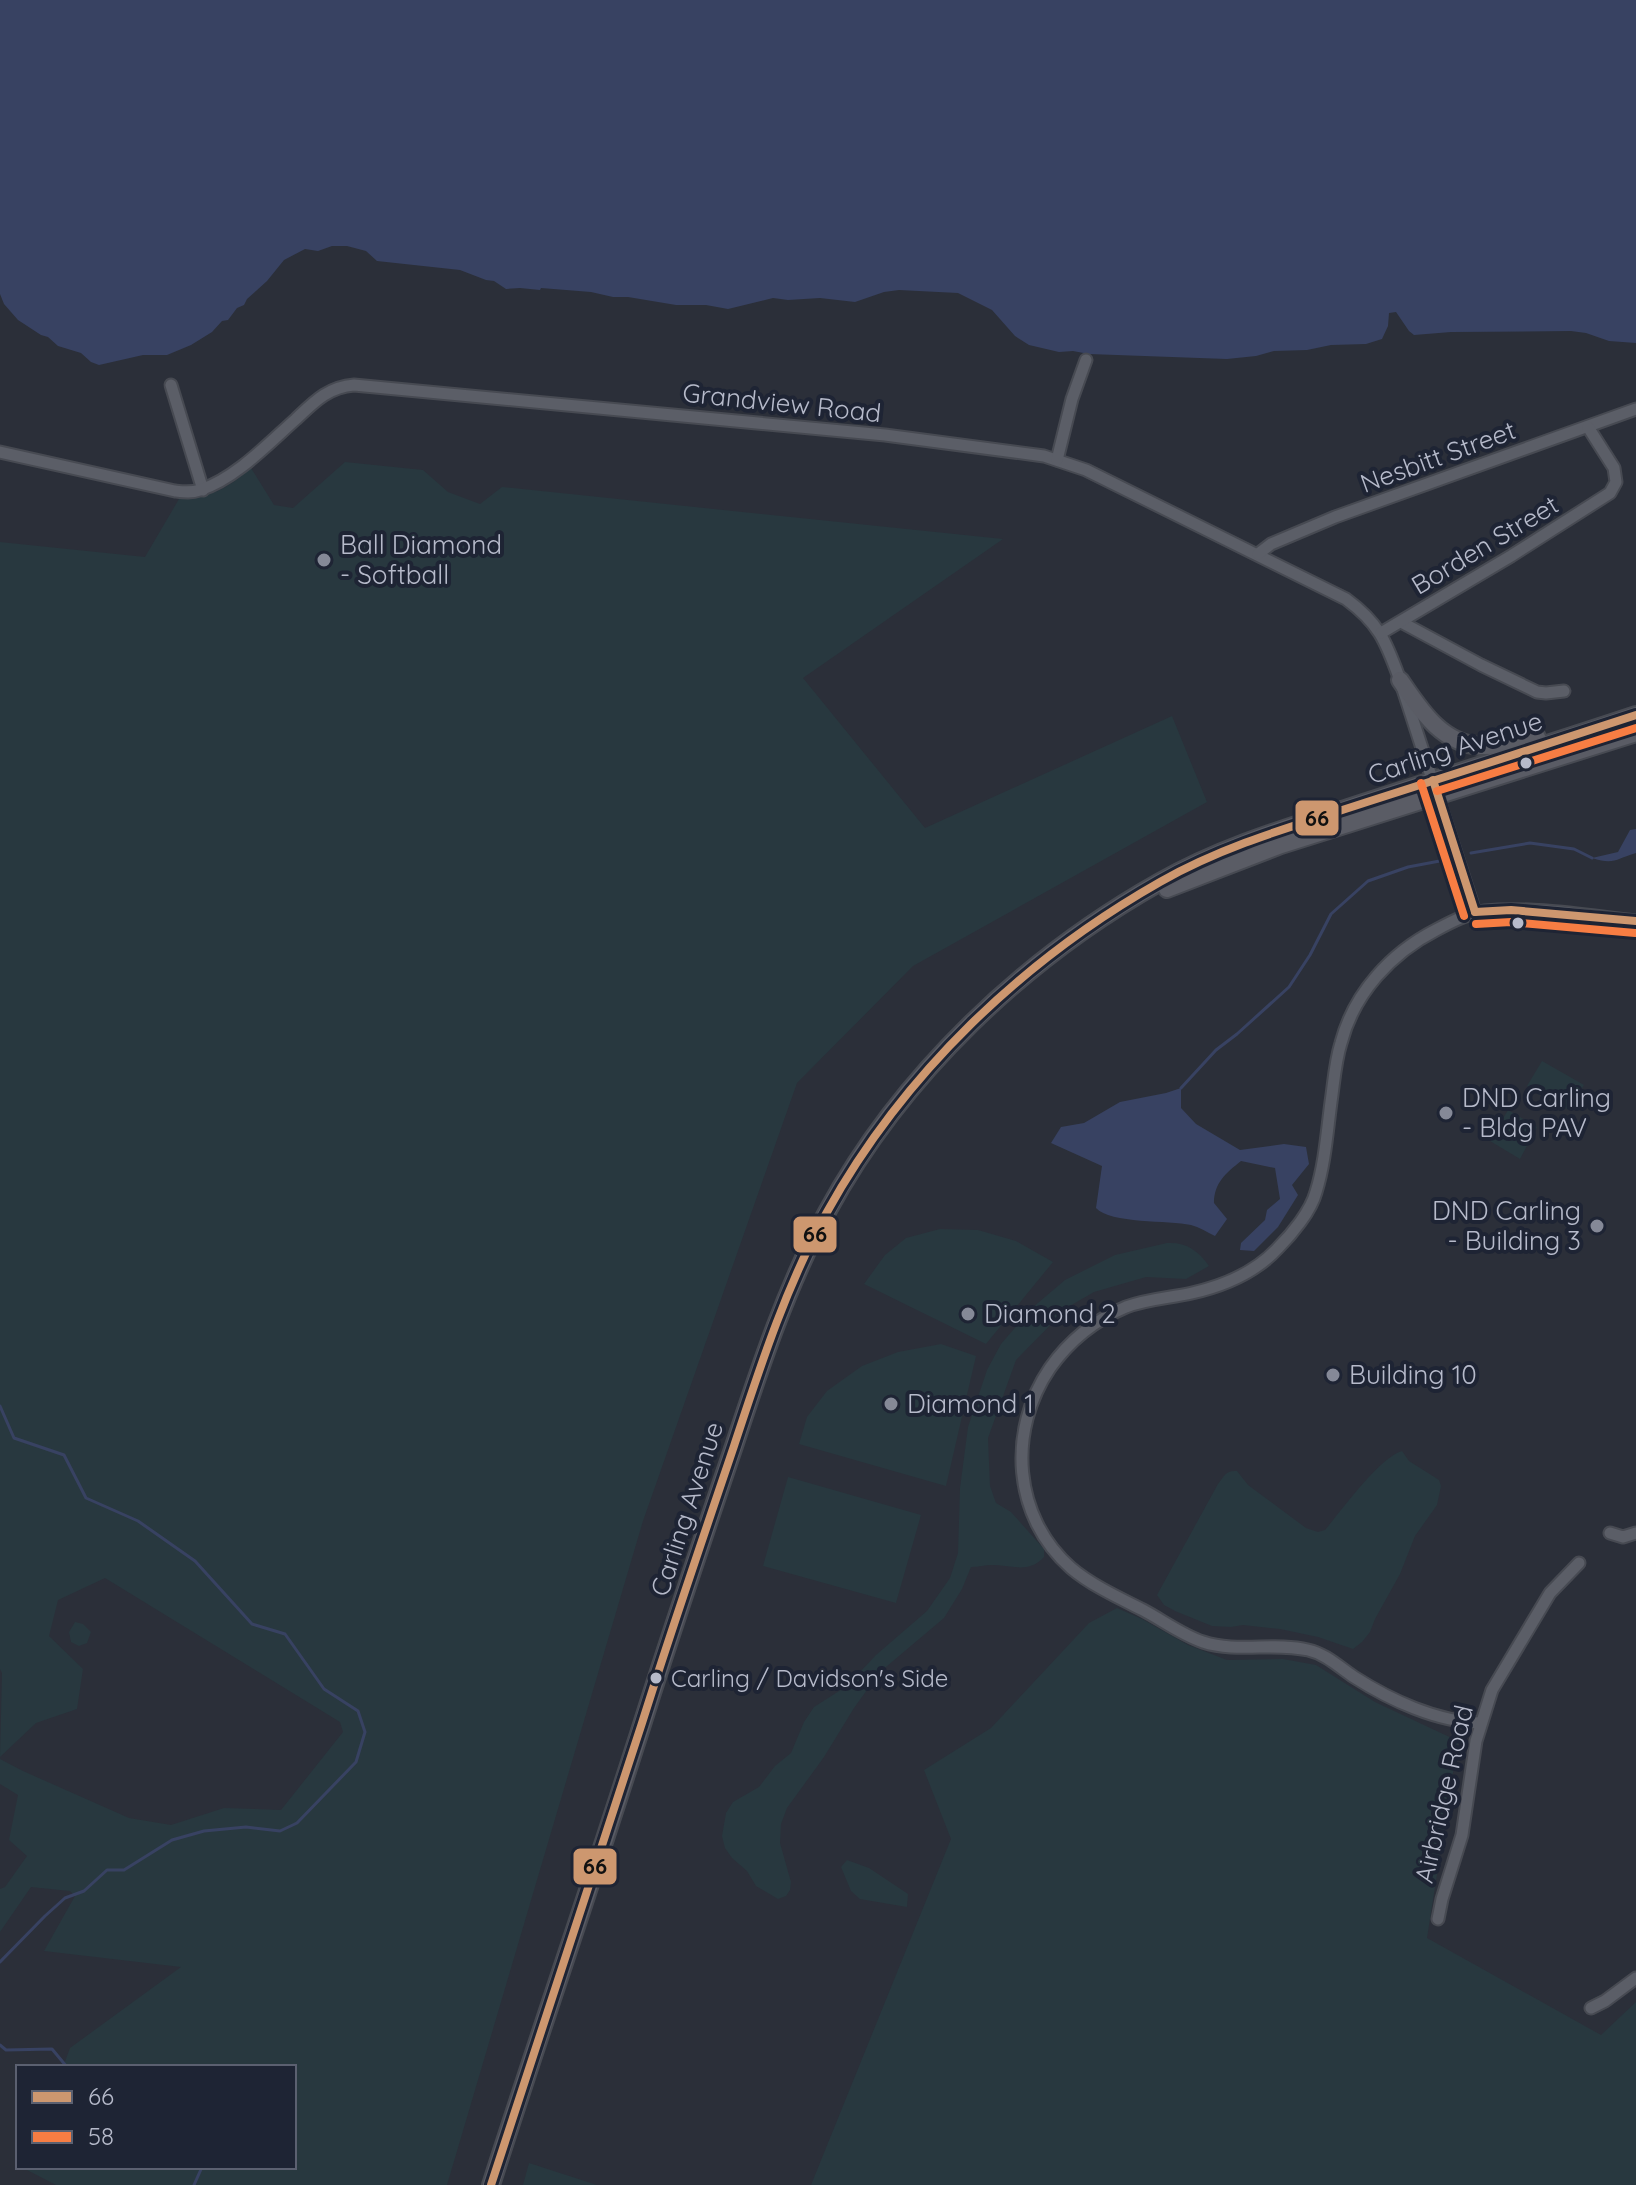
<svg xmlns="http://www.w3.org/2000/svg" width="1636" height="2185" viewBox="0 0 1636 2185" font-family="Quicksand,sans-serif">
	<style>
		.green { fill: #28383f }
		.water { fill: #384262 }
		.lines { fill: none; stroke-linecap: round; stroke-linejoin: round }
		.stream { stroke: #384262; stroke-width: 3 }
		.street-casing { stroke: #474a52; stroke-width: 15 }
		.secondary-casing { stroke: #474a52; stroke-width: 20 }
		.street { stroke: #5b5e67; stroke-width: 11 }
		.secondary { stroke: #5a5c65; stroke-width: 16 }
		.bus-1-casing { stroke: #1e2434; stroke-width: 14 }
		.bus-2-casing { stroke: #1e2434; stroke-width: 14 }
		.bus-1 { stroke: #cd976f; stroke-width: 8 }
		.bus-2 { stroke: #f77d43; stroke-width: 8 }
		.poi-dot { fill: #858997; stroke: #1e2434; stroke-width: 3 }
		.bus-dot { fill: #b6baca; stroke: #1e2434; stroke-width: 3 }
		.labels { text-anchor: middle; stroke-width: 8; stroke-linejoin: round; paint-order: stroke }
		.bus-label { font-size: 24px; fill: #b6baca; stroke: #1e2434; text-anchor: start }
		.street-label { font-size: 26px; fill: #b6baca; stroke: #1e2434 }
		.poi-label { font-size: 26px; fill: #b6baca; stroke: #1e2434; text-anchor: start }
		.line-badge { stroke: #1e2434; stroke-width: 3 }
		.pale-badge-label { font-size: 22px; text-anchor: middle; font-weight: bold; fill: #111 }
	</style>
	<rect width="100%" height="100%" fill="#2b2f39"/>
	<g class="green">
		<path d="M345,462l78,8 25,22 32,12 22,-17 501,52 -200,139 122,150 247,-112 35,86 -294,164 -116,117 -154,438 -196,664h-391l-31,-16 1,-2h268v-100h-231l7,-19 111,-81 -137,-16 31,-55 -5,-5 -39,-4 -31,45v-43l5,-2 22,-31 -18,-16 9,-45 -18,-11v-25l23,12 106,47 42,7 53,-17 57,2 62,-78 -3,-10 -235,-144 -47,22 -9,36 34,33 -6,40 -41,14 -36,34 2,-84 -2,-4v-1127l145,15 34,-58c34,-3 46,-9 72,-31l23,37 19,3z"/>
		<path d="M1542,1061l42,24 -15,25 -42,-24z"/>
		<path d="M1508,1110l29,17 -17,32 -30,-18z"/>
		<path d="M940,1229l38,1 38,11 37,21 -67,82 -122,-60 21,-29 21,-17z"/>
		<path d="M1167,1243c19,-1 31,7 42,23l-23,13 -40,-2 -52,15 -26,15 -52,53 -28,78 2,48 6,17 15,9 33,37v8c-15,17 -33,8 -52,8 -7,0 -14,2 -21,2l-9,22 -18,29 -64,54 -26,36 -30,49 -37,51 -6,16 -1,19 11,39 -1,8 -4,6 -8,3 -22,-13 -9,-15 -15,-13 -7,-10 -3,-12 4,-23 7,-11 26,-15 16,-21 16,-13 13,-31 10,-15 33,-21 29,-31 51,-44 23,-33 8,-25 2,-65 8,-61 19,-57 14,-26 31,-36 33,-28 50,-25z"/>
		<path d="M941,1344l35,12 -30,130 -147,-42 8,-27 20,-26 35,-25 36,-14z"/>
		<path d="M1402,1451l7,10 30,19 2,6 -4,19 -22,31 -15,38 -25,45 -5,13 -8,10 -9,7 -35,-12 -38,-8 -37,-4 -12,2 -19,-1 -37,-15 -11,-6 -7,-10 61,-111c6,-8 8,-14 19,-13l11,14 58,43 12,4 7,-2c16,-19 55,-73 77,-79z"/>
		<path d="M788,1477l133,38 -25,88 -133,-37z"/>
		<path d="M1117,1608l25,11 46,26 39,15 56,-1 33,6 59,37 83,39 -31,197 174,97 35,-33v183h-825l140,-346 -27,-69 67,-42 98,-105z"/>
		<path d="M75,1622l8,2 8,8 -4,11 -8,3 -8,-4 -2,-10z"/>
		<path d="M847,1860l22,8 39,26 -1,13 -47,-8 -9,-8 -10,-24z"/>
		<path d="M529,2163l68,22h-74z"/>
	</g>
	<g class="water">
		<path d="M0,0h1636v343l-27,-2 -23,-8 -15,-2 -120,1 -37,3 -5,-4 -13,-19 -7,1 -1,13 -6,13 -16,5 -35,1 -24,5 -33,1 -18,5 -29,3 -138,-5 -16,-3 -14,1 -30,-7 -14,-9 -23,-26 -34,-17 -59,-3 -15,2 -29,10 -35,-4 -32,2 -15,-2 -45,11 -22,-4h-30l-48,-8h-15l-22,-5 -50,-4 -1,2 -20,-2 -14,1 -12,-8 -8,-1 -26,-10 -83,-9 -11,-10 -19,-5h-15l-14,5 -13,-2 -21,11 -17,21 -20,18 -3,6 -7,3 -9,12 -6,1 -10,11 -21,13 -24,10h-24l-44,10 -8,-3 -10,-9 -23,-7 -10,-9 -7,-2 -23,-15 -14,-16 -4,-10z"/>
		<path d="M1636,829v24c-20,6 -22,12 -44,5l26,-6 12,-22z"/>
		<path d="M1181,1088v20l15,16 44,26 44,-6 22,3 3,17 -17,21 6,10 -20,32 -24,24 -14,-1 1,-7 24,-23 2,-10 13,-11 -5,-31 -34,-7c-15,12 -27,22 -27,42l13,16 -12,17c-8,-4 -16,-9 -24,-11 -22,-5 -81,-1 -95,-17l6,-42 -51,-23 10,-16 23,-4 36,-21 46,-9z"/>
	</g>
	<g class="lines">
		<g class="stream">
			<path d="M1471,853l59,-10 44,6 18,9"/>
			<path d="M1181,1088l35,-38 21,-16 52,-47 21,-32 21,-41 37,-33 40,-14 37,-7"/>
			<path d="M0,1406l14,32 50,17 22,43 52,23 57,40 57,63 33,10 39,55 34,22 7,21 -9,30 -59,61 -17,8 -34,-4 -42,4 -32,9 -48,30h-17l-23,21 -19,7 -20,18 -45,46"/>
			<path d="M0,2045l6,5 46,-1 15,18"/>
			<path d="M194,2185l8,-18"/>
		</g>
		<g class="street-casing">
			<g id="street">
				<path d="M171,385l32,105"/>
				<path d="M0,452l175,39c9,1 16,2 25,-1 35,-11 69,-47 96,-71 18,-17 32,-32 58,-34l531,50 159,21 42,14 260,129c34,25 40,43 54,81l75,232"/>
				<path d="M1057,460l15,-61 14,-39"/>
				<path d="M1258,554l13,-10 64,-27 301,-108"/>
				<path d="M1401,622l80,43 56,27 9,1 18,-2"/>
				<path d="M1381,633l130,-77 99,-63 6,-11 -2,-14 -26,-41"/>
				<path d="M1610,1533l13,4 13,-4"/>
				<path d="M1481,1723c-44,-1 -91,-23 -127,-46 -15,-10 -28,-23 -46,-27 -34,-8 -71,3 -105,-8 -21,-7 -41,-22 -60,-32 -24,-12 -52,-25 -72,-42 -58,-51 -64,-137 -21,-200 19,-27 45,-48 76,-61 21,-8 44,-9 66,-14 31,-7 64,-21 86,-45 14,-14 33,-37 38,-56 9,-29 11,-60 15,-90 3,-20 4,-40 10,-59 13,-50 50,-90 95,-113 15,-8 32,-17 49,-19 47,-5 104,5 151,10"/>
				<path d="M1438,1919l4,-20 20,-64 14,-94 16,-51 58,-97 29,-30"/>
				<path d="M1591,2008l14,-7 31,-23"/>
			</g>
		</g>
		<g class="secondary-casing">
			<g id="secondary">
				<path d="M1400,680c20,29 41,64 81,66 18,1 38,-5 56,-9"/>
				<path d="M1167,889l114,-44 355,-112"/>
				<path d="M491,2185c52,-163 109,-326 160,-489 27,-84 55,-167 83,-250 26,-79 53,-161 93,-234 74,-137 198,-254 333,-330 60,-34 123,-53 188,-74 95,-31 192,-61 288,-93"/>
			</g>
		</g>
		<use href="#street" class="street"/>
		<use href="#secondary" class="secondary"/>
		<g class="bus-1-casing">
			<g id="bus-1">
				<path d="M1433,780l42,132"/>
				<path d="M1475,912l36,-2 125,11"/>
				<path d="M491,2185c55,-170 112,-339 166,-509 25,-77 51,-153 77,-230 26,-79 52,-160 93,-234 77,-139 196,-252 333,-330 65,-37 137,-57 207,-80 90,-29 179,-57 269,-87"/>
			</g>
		</g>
		<g class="bus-2-casing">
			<g id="bus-2">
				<path d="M1421,783l43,133"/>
				<path d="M1437,791l199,-63"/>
				<path d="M1476,924l35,-2 124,11"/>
			</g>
		</g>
		<use href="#bus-1" class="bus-1"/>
		<use href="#bus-2" class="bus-2"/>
	</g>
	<g class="poi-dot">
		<circle cx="324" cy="560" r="8"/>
		<circle cx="1446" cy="1113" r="8"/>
		<circle cx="1597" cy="1226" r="8"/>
		<circle cx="968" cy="1314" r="8"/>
		<circle cx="1333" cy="1375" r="8"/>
		<circle cx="891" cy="1404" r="8"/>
	</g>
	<g class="bus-dot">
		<circle cx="1526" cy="763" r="7"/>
		<circle cx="1518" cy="923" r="7"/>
		<circle cx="656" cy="1678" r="7"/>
	</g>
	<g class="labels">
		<g class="bus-label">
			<text x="671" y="1687">Carling / Davidson's Side</text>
		</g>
		<g class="street-label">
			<text transform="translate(782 403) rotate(6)" y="9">Grandview Road</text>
			<text transform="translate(1438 457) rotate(-20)" y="9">Nesbitt Street</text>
			<text transform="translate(1485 545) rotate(-31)" y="9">Borden Street</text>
			<text transform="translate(1455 748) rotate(-18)" y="9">Carling Avenue</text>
			<text transform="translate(687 1509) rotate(-72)" y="9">Carling Avenue</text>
			<text transform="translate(1444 1794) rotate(-77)" y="9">Airbridge Road</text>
		</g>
		<g class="poi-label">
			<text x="340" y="554">Ball Diamond<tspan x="340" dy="30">- Softball</tspan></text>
			<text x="1462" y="1107">DND Carling<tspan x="1462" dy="30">- Bldg PAV</tspan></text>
			<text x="1581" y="1220" text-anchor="end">DND Carling<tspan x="1581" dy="30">- Building 3</tspan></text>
			<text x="984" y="1323">Diamond 2</text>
			<text x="1349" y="1384">Building 10</text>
			<text x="907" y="1413">Diamond 1</text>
		</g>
	</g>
	<g class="line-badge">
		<rect x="1294" y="799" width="46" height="38" rx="8" fill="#cd976f"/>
		<rect x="792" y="1215" width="46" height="39" rx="8" fill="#cd976f"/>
		<rect x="572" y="1847" width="46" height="39" rx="8" fill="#cd976f"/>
	</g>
	<g class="pale-badge-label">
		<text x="1317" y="826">66</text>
		<text x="815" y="1242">66</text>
		<text x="595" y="1874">66</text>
	</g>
	<rect x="16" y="2065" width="280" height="104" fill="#1e2434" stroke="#5b6070" stroke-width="2"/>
	<rect x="32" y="2091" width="40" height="12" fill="#cd976f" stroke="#5b6070" stroke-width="2"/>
	<text x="88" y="2105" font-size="24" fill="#b6baca">66</text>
	<rect x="32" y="2131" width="40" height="12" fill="#f77d43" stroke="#5b6070" stroke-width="2"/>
	<text x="88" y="2145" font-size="24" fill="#b6baca">58</text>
</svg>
